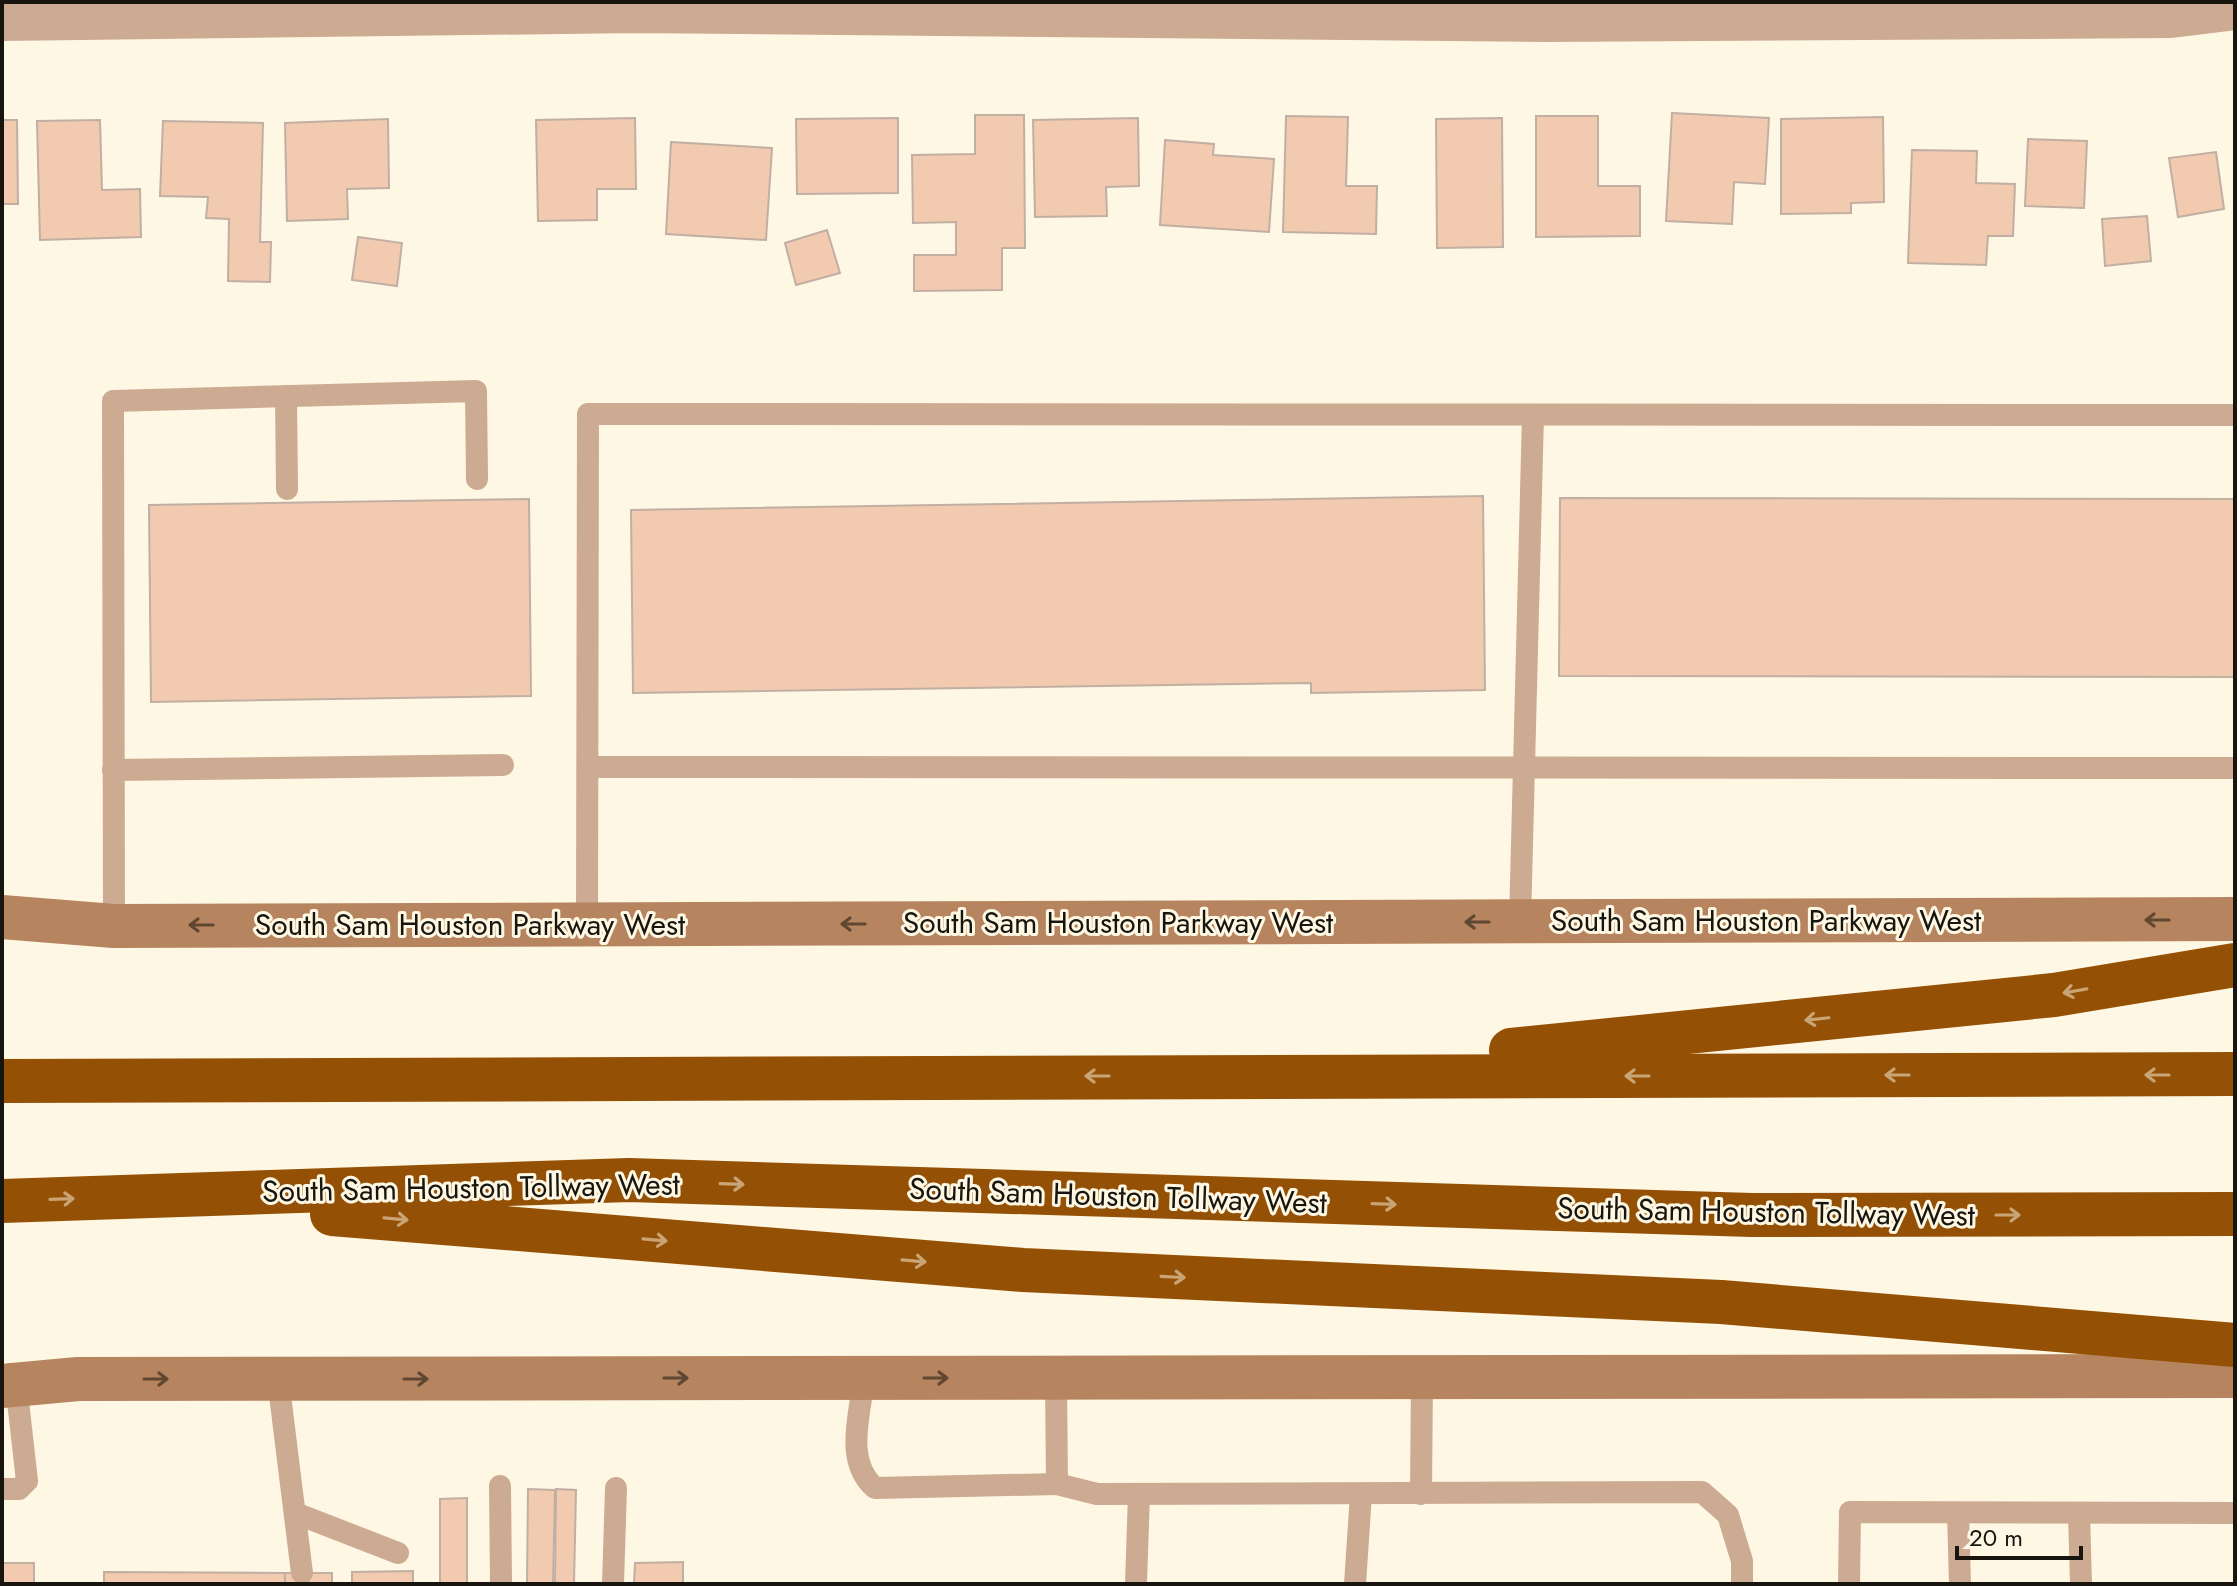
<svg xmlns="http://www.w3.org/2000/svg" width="2237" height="1586" viewBox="0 0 2237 1586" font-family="Jost,sans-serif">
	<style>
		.building { fill: #f2cab0; stroke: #c1afa3; stroke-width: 2 }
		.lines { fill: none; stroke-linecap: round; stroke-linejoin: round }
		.lane { stroke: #ccab92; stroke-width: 22 }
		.street { stroke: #ccab92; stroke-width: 44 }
		.secondary { stroke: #b6855f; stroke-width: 44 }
		.highway { stroke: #945106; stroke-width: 44 }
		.oneway { stroke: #5f4732 }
		.oneway2 { stroke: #c9a474 }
		.labels { text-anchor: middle; stroke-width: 6; stroke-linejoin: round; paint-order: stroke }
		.street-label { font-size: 30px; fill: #18150e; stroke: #fef7e3 }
	</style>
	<rect width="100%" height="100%" fill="#fef7e3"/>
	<g class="building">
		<path d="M1672,113l97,5 -4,66 -31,-2 -2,42 -66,-3z"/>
		<path d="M975,115h49l1,133h-23v42l-88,1v-36h42v-33l-43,1 -1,-68 63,-1z"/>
		<path d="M1286,116l62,1 -2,69h31l-1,48 -93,-2z"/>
		<path d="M1536,116h62v70h42v50l-104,1z"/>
		<path d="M1883,117l1,85 -33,1v10l-70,1v-95z"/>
		<path d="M635,118l1,71h-39v31l-59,1 -2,-101z"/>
		<path d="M898,118v75l-101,1 -1,-75z"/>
		<path d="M1138,118l1,68 -33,1 1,29 -72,1 -2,-97z"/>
		<path d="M1502,118l1,129 -66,1 -1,-129z"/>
		<path d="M388,119l1,69 -42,1 1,30 -61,2 -2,-98z"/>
		<path d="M2,120h15l1,84h-16z"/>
		<path d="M100,120l2,70 38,-1 1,48 -101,3 -3,-119z"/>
		<path d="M163,121l100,2 -3,119h11l-1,40 -42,-1 1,-62 -23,-1 2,-21 -48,-1z"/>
		<path d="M2028,139l59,2 -3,67 -59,-2z"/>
		<path d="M1165,140l49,4 -1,11 61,4 -5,73 -109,-7z"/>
		<path d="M671,142l101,6 -6,92 -100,-6z"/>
		<path d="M1912,150l65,1 -1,32 39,1 -2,52h-25l-2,29 -78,-2z"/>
		<path d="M2216,152l8,57 -46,8 -9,-59z"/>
		<path d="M2147,216l4,45 -46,5 -3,-47z"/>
		<path d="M827,230l13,43 -44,12 -11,-42z"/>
		<path d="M358,237l44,6 -5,43 -45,-6z"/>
		<path d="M1483,496l2,194 -174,3v-10l-678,10 -2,-183z"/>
		<path d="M1560,498l675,1v178l-676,-1z"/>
		<path d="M529,499l2,197 -380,6 -2,-197z"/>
		<path d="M528,1489l27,1 -2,94h-26z"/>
		<path d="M556,1489l20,1 -2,94h-19z"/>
		<path d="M467,1498v86h-27v-85z"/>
		<path d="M683,1562v22h-49l1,-21z"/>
		<rect x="2" y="1563" width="32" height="21"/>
		<path d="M413,1571v13h-61v-12z"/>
		<path d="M104,1572l181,1v11h-181z"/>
		<rect x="285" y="1573" width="47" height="11"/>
	</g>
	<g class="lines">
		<g class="lane">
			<path d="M286,396l1,93"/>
			<path d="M588,767l1647,1"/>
			<path d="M113,770l390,-5"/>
			<path d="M1520,922l13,-507"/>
			<path d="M587,925l1,-511 1647,1"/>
			<path d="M114,926l-1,-525 363,-10 1,88"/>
			<path d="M864,1378c-4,37 -20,83 11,110l182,-4"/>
			<path d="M1056,1378l1,106 40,10 605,-2 26,23 14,46v23"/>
			<path d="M278,1379l24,194"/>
			<path d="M500,1486l1,98"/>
			<path d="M2,1489h17l8,-8 -11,-97"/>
			<path d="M1421,1494l1,-116"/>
			<path d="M295,1513l103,40"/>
			<path d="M1958,1513l2,71"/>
			<path d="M2079,1513l2,71"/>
			<path d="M613,1584l3,-96"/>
			<path d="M1136,1584l3,-90"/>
			<path d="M1355,1584l6,-90"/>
			<path d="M1849,1584l1,-72 385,1"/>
		</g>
		<path class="street" d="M2,19l635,-8 908,9 626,-4 64,-8"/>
		<g class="secondary">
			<path d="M2,917l112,9 2121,-7"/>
			<path d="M2,1386l76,-7 2157,-3"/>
		</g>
		<g class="highway">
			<path d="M1511,1050l543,-55 181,-30"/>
			<path d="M2,1081l2233,-7"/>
			<path d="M2,1201l627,-21 1123,35 483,-1"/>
			<path d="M332,1214l691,56 698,32 514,43"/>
		</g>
	</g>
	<defs><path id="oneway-shaft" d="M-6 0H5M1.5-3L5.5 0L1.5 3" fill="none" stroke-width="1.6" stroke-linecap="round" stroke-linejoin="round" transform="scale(2)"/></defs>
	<g class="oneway">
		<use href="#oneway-shaft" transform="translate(2157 920) rotate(180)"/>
		<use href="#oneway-shaft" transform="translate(1477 922) rotate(180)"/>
		<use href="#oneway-shaft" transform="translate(853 924) rotate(180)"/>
		<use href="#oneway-shaft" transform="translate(201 925) rotate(180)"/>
		<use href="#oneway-shaft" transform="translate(676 1378)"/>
		<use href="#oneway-shaft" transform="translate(936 1378)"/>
		<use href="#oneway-shaft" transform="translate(156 1379)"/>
		<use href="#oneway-shaft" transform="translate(416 1379)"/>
	</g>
	<g class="oneway2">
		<use href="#oneway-shaft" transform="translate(2075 991) rotate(170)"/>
		<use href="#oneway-shaft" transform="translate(1817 1019) rotate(174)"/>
		<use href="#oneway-shaft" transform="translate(1897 1075) rotate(180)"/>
		<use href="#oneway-shaft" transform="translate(2157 1075) rotate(180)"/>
		<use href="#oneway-shaft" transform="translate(1097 1076) rotate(180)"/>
		<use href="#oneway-shaft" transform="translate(1637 1076) rotate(180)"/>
		<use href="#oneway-shaft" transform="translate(732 1184) rotate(2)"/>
		<use href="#oneway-shaft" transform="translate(62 1199) rotate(-2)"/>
		<use href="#oneway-shaft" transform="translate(1384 1204) rotate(2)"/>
		<use href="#oneway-shaft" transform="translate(2008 1215)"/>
		<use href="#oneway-shaft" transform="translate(396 1219) rotate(5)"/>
		<use href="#oneway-shaft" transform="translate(655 1240) rotate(5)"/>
		<use href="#oneway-shaft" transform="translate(914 1261) rotate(5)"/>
		<use href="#oneway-shaft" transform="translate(1173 1277) rotate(3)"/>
	</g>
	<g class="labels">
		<g class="street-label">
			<text x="1766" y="931">South Sam Houston Parkway West</text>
			<text x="1118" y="933">South Sam Houston Parkway West</text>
			<text x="470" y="935">South Sam Houston Parkway West</text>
			<text transform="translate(471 1188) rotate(-1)" y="10">South Sam Houston Tollway West</text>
			<text transform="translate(1118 1196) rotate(2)" y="10">South Sam Houston Tollway West</text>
			<text transform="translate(1766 1212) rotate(1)" y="10">South Sam Houston Tollway West</text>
		</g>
	</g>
	<rect width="2237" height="1586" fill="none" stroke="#18150e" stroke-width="8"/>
	<path d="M1957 1546v12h124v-12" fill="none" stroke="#18150e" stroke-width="4"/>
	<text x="1969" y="1546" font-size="24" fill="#18150e" stroke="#fef7e3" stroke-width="6" paint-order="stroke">20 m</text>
</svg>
